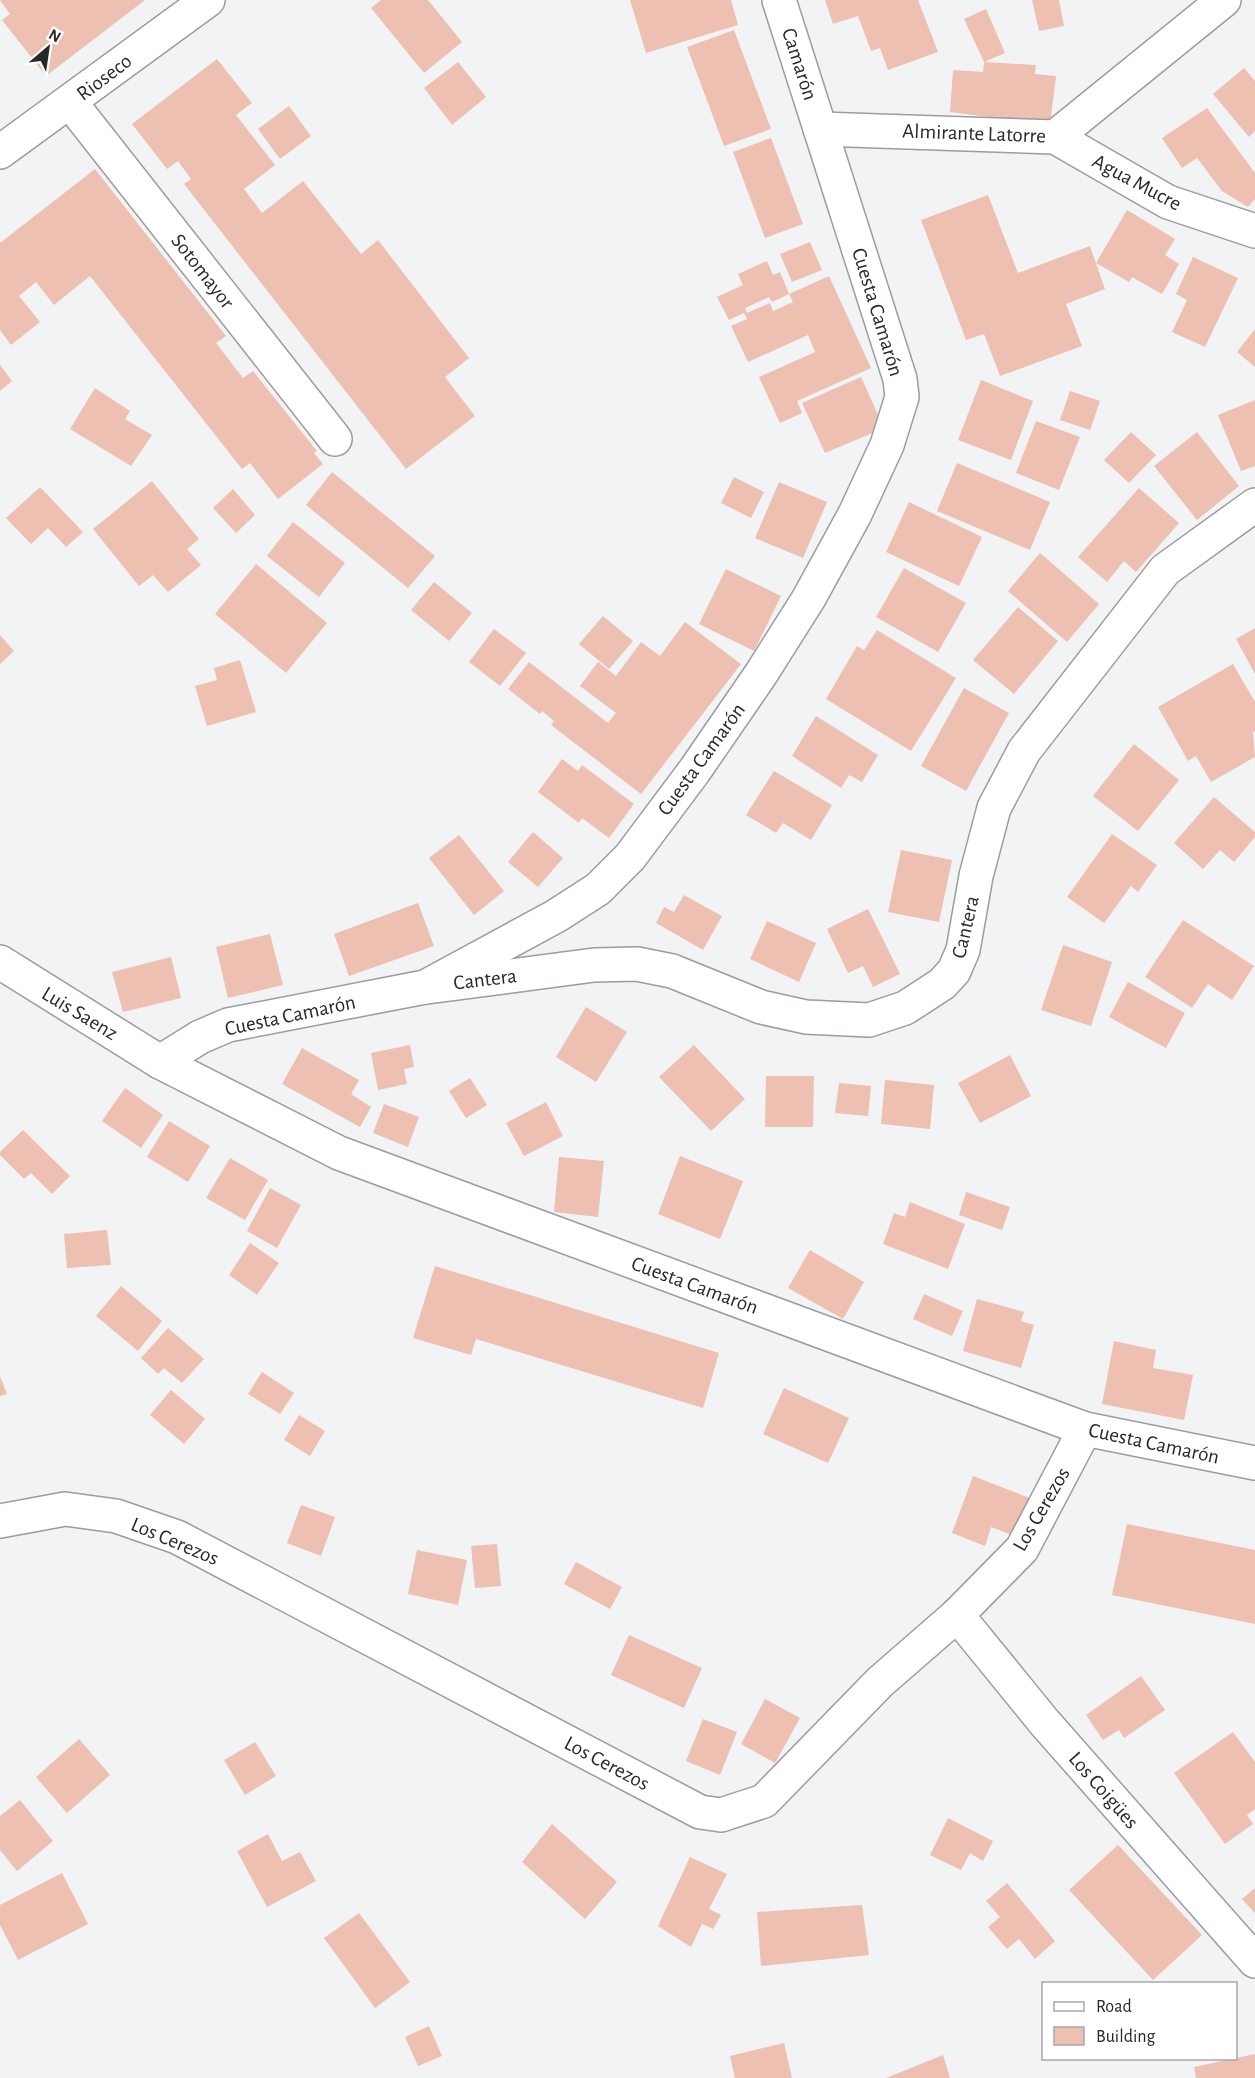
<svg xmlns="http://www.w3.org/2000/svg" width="1255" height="2078" viewBox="0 0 1255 2078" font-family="'Alegreya Sans',sans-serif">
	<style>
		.building { fill: #edc0b1 }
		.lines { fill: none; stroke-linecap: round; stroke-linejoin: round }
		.street-casing { stroke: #9b9c9d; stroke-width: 36 }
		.secondary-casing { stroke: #9b9c9d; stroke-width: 36 }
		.street { stroke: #fff; stroke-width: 33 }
		.secondary { stroke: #fff; stroke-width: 33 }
		.labels { text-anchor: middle; stroke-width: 6; stroke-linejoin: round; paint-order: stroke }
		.street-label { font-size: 21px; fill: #282829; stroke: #fff }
	</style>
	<rect width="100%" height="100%" fill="#f2f3f4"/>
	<g class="building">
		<path d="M0,0h145l-99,76 -44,-56 8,-6z"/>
		<path d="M381,0h47l34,42 -38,31 -53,-65z"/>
		<path d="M630,0h101l7,25 -92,28z"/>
		<path d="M825,0h93l20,52 -50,18 -8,-22 -9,3 -13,-35 -25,8z"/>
		<path d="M1032,0h27l5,26 -25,5z"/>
		<path d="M986,9l19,44 -21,9 -20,-43z"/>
		<path d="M734,30l37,99 -47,17 -37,-99z"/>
		<path d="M217,59l35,44 -16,12 39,50 -31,24 18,24 41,-32 58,73 17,-14 91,118 -24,19 30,39 -69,53 -222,-285 7,-5 -13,-18 -11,8 -35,-45z"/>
		<path d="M458,62l28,35 -34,28 -28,-37z"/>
		<path d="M984,62l52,3 -1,9 21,2 -6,49 -100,-13 3,-42 30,2z"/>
		<path d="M1244,68l11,13v50l-6,6 -36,-43z"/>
		<path d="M289,106l22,30 -31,23 -22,-30z"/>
		<path d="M1207,108l48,65v26l-7,8 -26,-16 -25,-33 -15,10 -20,-30z"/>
		<path d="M771,138l32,86 -38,14 -32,-86z"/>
		<path d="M95,169l131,167 -10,7 27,35 10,-7 64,80 -3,2 9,11 -45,35 -28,-36 -8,6 -152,-193 -36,29 -18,-23 -17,14 21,26 -29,23 -11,-15v-87z"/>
		<path d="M988,195l30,78 72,-27 15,43 -39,15 16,42 -82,30 -16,-42 -18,6 -45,-120z"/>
		<path d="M1127,210l48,29 -10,16 14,9 -17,30 -30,-17 -3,5 -33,-19z"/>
		<path d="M810,242l12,28 -30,12 -12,-28z"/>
		<path d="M1193,257l45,21 -33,69 -33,-15 15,-32 -11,-6z"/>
		<path d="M767,261l6,14 7,-3 9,22 -17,8 -3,-5 -24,11 2,5 23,-10 3,8 20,-9 -4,-8 40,-18 42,92 -74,33 5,12 -22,10 -21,-46 56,-25 -7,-17 -60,27 -17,-36 16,-7 -3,-6 -15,7 -12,-23 26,-12 -5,-11z"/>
		<path d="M1255,329v38l-18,-15z"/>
		<path d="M0,365l12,16 -12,10z"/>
		<path d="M861,377l23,51 -59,25 -23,-50z"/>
		<path d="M981,380l52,21 -22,59 -53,-20z"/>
		<path d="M95,388l35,23 -5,8 27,16 -21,31 -61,-37z"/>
		<path d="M1070,391l30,10 -10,29 -30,-10z"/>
		<path d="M1255,400v66l-14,5 -23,-56z"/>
		<path d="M1036,421l44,16 -21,53 -43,-17z"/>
		<path d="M1131,432l25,23 -27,28 -25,-23z"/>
		<path d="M1197,432l42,54 -42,34 -43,-54z"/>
		<path d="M957,463l93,39 -20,48 -93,-39z"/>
		<path d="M332,472l103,84 -27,32 -102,-83z"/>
		<path d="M734,477l30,15 -13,26 -30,-15z"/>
		<path d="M152,481l47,58 -12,10 14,16 -33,27 -15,-17 -14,11 -46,-57z"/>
		<path d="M779,482l48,20 -24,56 -48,-20z"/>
		<path d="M40,487l43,45 -17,15 -18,-19 -17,16 -25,-26z"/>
		<path d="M1139,488l40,35 -43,49 -12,-11 -17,21 -29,-25z"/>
		<path d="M233,489l22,26 -19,18 -23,-25z"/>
		<path d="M909,502l73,35 -23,49 -73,-34z"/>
		<path d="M293,522l52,41 -26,34 -52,-41z"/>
		<path d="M1040,553l59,51 -32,38 -59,-51z"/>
		<path d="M256,564l71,59 -41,50 -71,-59z"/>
		<path d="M904,568l62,35 -28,49 -62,-35z"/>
		<path d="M726,569l55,27 -27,55 -55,-27z"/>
		<path d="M434,582l38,31 -23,28 -38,-31z"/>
		<path d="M1018,607l40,34 -44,53 -41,-34z"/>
		<path d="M603,616l30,25 -24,28 -30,-25z"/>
		<path d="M685,622l56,42 -100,130 -90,-69 3,-4 -12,-10 -2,3 -32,-25 21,-27 79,61 8,-10 -36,-27 18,-24 18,14 25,-34 19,14z"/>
		<path d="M1255,628v46l-19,-35z"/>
		<path d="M494,629l32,24 -26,33 -31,-24z"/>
		<path d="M877,630l79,48 -45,73 -85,-52 31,-53 7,4z"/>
		<path d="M0,635l14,16 -14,13z"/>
		<path d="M240,660l16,52 -49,14 -12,-40 22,-6 -3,-12z"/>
		<path d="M1233,664l22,38v29l-2,1 2,25 -44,25 -15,-26 -8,5 -30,-54z"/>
		<path d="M964,688l45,25 -43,78 -45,-25z"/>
		<path d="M816,716l62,39 -16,27 -13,-7 -8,13 -49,-32z"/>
		<path d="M1134,744l45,36 -41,51 -45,-35z"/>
		<path d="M562,759l16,12 4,-6 52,39 -25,34 -27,-20 -3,5 -41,-31z"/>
		<path d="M774,771l58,34 -21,35 -28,-17 -7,10 -30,-18z"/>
		<path d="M1214,797l41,35v5l-21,25 -14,-12 -17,19 -29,-26z"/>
		<path d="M533,832l30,26 -25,29 -30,-25z"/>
		<path d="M1112,834l45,31 -19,27 -7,-6 -27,37 -37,-26z"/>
		<path d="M459,835l45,56 -30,24 -45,-57z"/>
		<path d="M901,850l51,10 -13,62 -51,-10z"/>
		<path d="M684,895l38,21 -19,34 -47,-27 8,-16 10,5z"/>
		<path d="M418,903l16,43 -85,30 -15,-42z"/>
		<path d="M868,909l32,65 -27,13 -10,-21 -15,7 -21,-44z"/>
		<path d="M1183,920l71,46 -22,34 -24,-16 -16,24 -47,-31z"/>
		<path d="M767,921l49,22 -17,39 -49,-23z"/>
		<path d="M270,934l13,51 -55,13 -12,-51z"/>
		<path d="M1063,945l49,17 -21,64 -50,-16z"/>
		<path d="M171,957l10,41 -58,14 -11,-40z"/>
		<path d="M1128,982l57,31 -19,35 -57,-31z"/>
		<path d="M586,1007l41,25 -31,50 -40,-25z"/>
		<path d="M410,1045l4,22 -10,2 3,15 -29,6 -7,-37z"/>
		<path d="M694,1045l51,54 -34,32 -52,-54z"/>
		<path d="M302,1048l57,32 -8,14 20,13 -11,20 -78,-43z"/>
		<path d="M1010,1055l21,41 -51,27 -22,-40z"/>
		<path d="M766,1076h48l-1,51h-48z"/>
		<path d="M470,1078l17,27 -21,13 -17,-27z"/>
		<path d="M885,1080l49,5 -4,44 -49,-5z"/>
		<path d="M839,1083l32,3 -3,30 -33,-3z"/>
		<path d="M125,1088l38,27 -22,33 -39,-27z"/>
		<path d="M546,1102l17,34 -39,20 -18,-33z"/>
		<path d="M384,1104l35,13 -11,30 -35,-14z"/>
		<path d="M169,1121l41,25 -22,36 -41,-25z"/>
		<path d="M23,1130l47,46 -18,18 -21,-21 -7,6 -24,-24v-3z"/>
		<path d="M680,1156l63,25 -23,58 -62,-25z"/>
		<path d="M559,1157l45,4 -6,56 -44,-5z"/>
		<path d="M230,1158l38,22 -23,40 -39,-22z"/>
		<path d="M270,1188l31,17 -24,43 -30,-17z"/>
		<path d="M966,1192l44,15 -8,23 -43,-15z"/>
		<path d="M910,1202l55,22 -17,45 -65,-25 11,-31 11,4z"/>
		<path d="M107,1230l4,35 -44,3 -3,-34z"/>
		<path d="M250,1243l29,20 -22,32 -28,-20z"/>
		<path d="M810,1250l54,32 -21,37 -55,-31z"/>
		<path d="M435,1266l284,87 -16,55 -227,-69 -5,16 -58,-17z"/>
		<path d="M121,1286l41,35 -24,30 -42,-35z"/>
		<path d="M924,1294l39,17 -11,25 -39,-17z"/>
		<path d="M977,1299l47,13 -3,9 13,4 -13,43 -58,-17z"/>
		<path d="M168,1328l36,31 -22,24 -18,-15 -6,6 -17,-16z"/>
		<path d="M1114,1341l42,9 -3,18 40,7 -9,45 -82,-16z"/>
		<path d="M262,1372l32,21 -14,21 -32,-20z"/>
		<path d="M0,1376l7,18 -7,2z"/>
		<path d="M784,1388l65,30 -21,45 -65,-29z"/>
		<path d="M171,1390l34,29 -21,25 -34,-29z"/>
		<path d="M299,1415l26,16 -15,25 -26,-16z"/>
		<path d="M973,1476l59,23 -14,38 -27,-10 -6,19 -33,-13z"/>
		<path d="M301,1505l34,12 -14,39 -34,-13z"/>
		<path d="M1127,1524l128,26v74l-143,-29z"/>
		<path d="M497,1544l4,42 -26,2 -4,-42z"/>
		<path d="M417,1550l50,10 -9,45 -50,-11z"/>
		<path d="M576,1562l46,25 -12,22 -46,-25z"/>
		<path d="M629,1635l73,33 -18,40 -73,-33z"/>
		<path d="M1141,1676l24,34 -41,28 -5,-8 -16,10 -17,-25z"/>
		<path d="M765,1699l35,19 -25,45 -34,-19z"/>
		<path d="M703,1719l34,13 -17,43 -34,-14z"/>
		<path d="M1233,1732l22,30v47l-8,6 6,9 -28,20 -51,-71z"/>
		<path d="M79,1739l31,36 -43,38 -31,-36z"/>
		<path d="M255,1742l21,34 -31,19 -21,-35z"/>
		<path d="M20,1800l33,41 -36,30 -17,-21v-34z"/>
		<path d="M948,1818l45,23 -10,20 -13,-8 -9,17 -31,-15z"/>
		<path d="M552,1824l65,58 -32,37 -63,-57z"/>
		<path d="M268,1834l14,27 18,-9 16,29 -49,26 -30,-56z"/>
		<path d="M1118,1845l84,90 -49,45 -84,-90z"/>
		<path d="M690,1857l37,17 -18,35 12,6 -8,14 -11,-5 -11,23 -33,-21z"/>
		<path d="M62,1873l26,51 -70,36 -18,-35v-20z"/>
		<path d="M1007,1883l48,58 -20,18 -16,-20 -12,10 -19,-22 12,-10 -14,-16z"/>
		<path d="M1255,1888v25l-13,-14z"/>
		<path d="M862,1905l7,50 -108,11 -4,-54z"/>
		<path d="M359,1913l51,69 -35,26 -51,-70z"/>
		<path d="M429,2026l13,30 -24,10 -13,-29z"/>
		<path d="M784,2043l8,35h-57l-5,-22z"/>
		<path d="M1255,2054v24h-59l-2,-11z"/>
		<path d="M943,2055l7,23h-64z"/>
	</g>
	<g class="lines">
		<g class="street-casing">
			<g id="street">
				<path d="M70,102l265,337"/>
				<path d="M1055,137l113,65 87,29"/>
				<path d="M427,987l167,-22 43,-1 35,7 89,36 45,10 63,3 36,-12 37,-24 12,-13 9,-21 13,-74 18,-68 30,-57 141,-181 90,-65"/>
				<path d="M0,1521l65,-12 51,7 61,21 523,275 21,3 43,-14 116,-119 77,-67 65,-66 63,-120"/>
				<path d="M957,1615l88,108 210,238"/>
			</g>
		</g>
		<g class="secondary-casing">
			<g id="secondary">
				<path d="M820,129l235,8 169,-137"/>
				<path d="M0,152l208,-152"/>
				<path d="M0,962l160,100 179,91 746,276 170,34"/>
				<path d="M160,1062l40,-25 28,-12 197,-38 131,-71 42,-27 32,-32 65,-87 66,-96 48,-76 46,-84 32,-69 15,-48 -2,-18 -121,-379"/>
			</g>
		</g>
		<use href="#street" class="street"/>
		<use href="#secondary" class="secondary"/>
	</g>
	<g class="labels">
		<g class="street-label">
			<text transform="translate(800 64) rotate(72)" y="7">Camarón</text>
			<text transform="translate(104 77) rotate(-37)" y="7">Rioseco</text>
			<text transform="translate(974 133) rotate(2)" y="7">Almirante Latorre</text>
			<text transform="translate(1137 182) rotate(28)" y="7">Agua Mucre</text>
			<text transform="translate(203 271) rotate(52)" y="7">Sotomayor</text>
			<text transform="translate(878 312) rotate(73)" y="7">Cuesta Camarón</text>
			<text transform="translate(701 759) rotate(-54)" y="7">Cuesta Camarón</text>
			<text transform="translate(965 927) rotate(-77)" y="7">Cantera</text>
			<text transform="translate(485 979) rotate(-7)" y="7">Cantera</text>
			<text transform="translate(80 1013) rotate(31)" y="7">Luis Saenz</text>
			<text transform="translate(290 1015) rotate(-12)" y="7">Cuesta Camarón</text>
			<text transform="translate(695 1285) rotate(20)" y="7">Cuesta Camarón</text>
			<text transform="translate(1154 1443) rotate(12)" y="7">Cuesta Camarón</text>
			<text transform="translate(1041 1509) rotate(-60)" y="7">Los Cerezos</text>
			<text transform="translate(175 1541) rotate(23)" y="7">Los Cerezos</text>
			<text transform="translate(607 1763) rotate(28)" y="7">Los Cerezos</text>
			<text transform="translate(1104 1790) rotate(49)" y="7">Los Coigües</text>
		</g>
	</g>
	<rect x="1042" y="1982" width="195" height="78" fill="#ffffff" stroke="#a9a9a9" stroke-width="1.5"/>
	<rect x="1054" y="2002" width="30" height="9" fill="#ffffff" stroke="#a9a9a9" stroke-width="1.5"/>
	<text x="1096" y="2012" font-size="18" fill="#282829">Road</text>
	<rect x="1054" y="2027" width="30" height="18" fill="#edc0b1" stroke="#a9a9a9" stroke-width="1.5"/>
	<text x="1096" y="2042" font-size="18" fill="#282829">Building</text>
	<g transform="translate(48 48) rotate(29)" stroke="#ffffff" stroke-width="4.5" paint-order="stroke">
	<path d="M0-4.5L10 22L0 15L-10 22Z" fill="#282829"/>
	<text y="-9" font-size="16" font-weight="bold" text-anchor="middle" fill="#282829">N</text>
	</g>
</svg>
